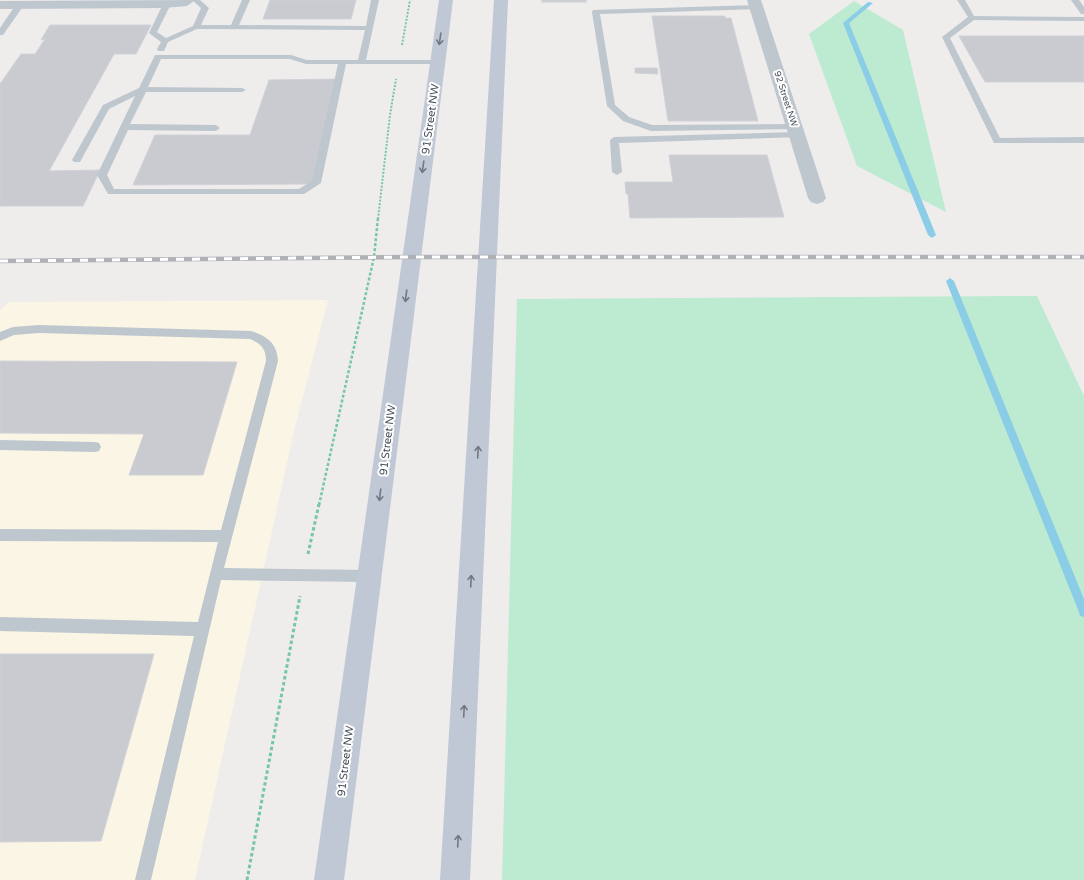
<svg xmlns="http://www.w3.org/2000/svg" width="1084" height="880" viewBox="0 0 1084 880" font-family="'Varela Round',sans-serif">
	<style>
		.commercial { fill: #faf5e5 }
		.green { fill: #bcebd1 }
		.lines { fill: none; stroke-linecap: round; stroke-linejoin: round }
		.stream { fill: #8bcde6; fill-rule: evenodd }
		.building { fill: #cacbd1; stroke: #d0d2d8 }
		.path-far2 { stroke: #76c7a4; stroke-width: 2; stroke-dasharray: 2 1.5; stroke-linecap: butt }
		.path-far1 { stroke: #76c7a4; stroke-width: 2.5; stroke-dasharray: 3 2; stroke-linecap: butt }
		.path { stroke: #76c7a4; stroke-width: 3; stroke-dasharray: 3.5 2.5; stroke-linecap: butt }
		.lane { fill: #bec6ce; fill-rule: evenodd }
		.street { fill: #bec6ce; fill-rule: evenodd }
		.secondary { fill: #bfc8d4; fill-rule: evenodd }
		.rail-casing { stroke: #afb1b6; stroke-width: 4.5 }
		.rail { stroke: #fff; stroke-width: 3; stroke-dasharray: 8; stroke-linecap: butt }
		.oneway { stroke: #707983 }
		.labels { text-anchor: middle; stroke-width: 4; stroke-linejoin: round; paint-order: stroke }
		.far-street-label { font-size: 9px; fill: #464e58; stroke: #fff }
		.street-label { font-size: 11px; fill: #464e58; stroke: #fff }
	</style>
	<rect width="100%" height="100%" fill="#efecec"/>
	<path class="commercial" d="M328,300l-34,131 -99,449h-195v-570l9,-8z"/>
	<g class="green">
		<path d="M854,1l49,29 43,182 -89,-46 -48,-132z"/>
		<path d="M1037,296l47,100v484h-582l15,-581z"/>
	</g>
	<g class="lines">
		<g class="stream">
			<path d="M868,2l5,1 -24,20 87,212 -4,3 -4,-3 -85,-212z"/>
			<path d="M950,278l4,3 130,318v18l-4,-1 -1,-4 -133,-331z"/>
		</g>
	</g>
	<g class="building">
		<path d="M270,0h86l-5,19h-88z"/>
		<rect x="542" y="0" width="44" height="2"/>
		<path d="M652,16h73v2h6l27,103h-90z"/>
		<path d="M50,25h101l-15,29h-22l-65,117 51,-1 -17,36h-83v-122l21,-30h14l10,-15 -4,1z"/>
		<path d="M959,36h125v46h-99z"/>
		<path d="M635,68h22l1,6 -23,-1z"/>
		<path d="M339,79l-26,105 -180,1 22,-50h95l19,-55z"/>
		<path d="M669,155h98l17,62 -154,1 -2,-24h-2l-1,-12h48z"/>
		<path d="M0,361l237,1 -34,113h-74l15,-41 -144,-1z"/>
		<path d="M0,654h154l-53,187 -101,1z"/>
	</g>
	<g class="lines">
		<g class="path-far2">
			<path d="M402,45l8,-45"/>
			<path d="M378,219l12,-104 6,-36"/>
		</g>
		<path class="path-far1" d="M319,505l55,-248 4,-39"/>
		<g class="path">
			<path d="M308,554l11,-50"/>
			<path d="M247,880l53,-284"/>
		</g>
		<g class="lane">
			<path d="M192,0h8l9,8 -8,17h30l11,-25h8l-11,25 127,1 5,-26h8l-13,60h71l4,2 -4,2h-91l-25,119 -17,11h-196l-11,-19 38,-79 -26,13 -29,53h-6l-2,-2 31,-55 36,-17 16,-33h136l16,5h51l7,-30 -168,-1 -29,13 -4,9h-6l-1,-2 4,-7 -12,-9 14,-29 4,-2 4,2 -14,28 9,6 27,-12 8,-18zM161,59h129l16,5h32l-26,117 -13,8h-185l-7,-14 21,-45 88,1 4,-3 -4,-3 -86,-1 16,-32h96l4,-2 -4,-2 -94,-1z"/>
			<path d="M957,0h8l9,16 110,1v4l-110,-1 -24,18 50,100 84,-1v6h-90l-52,-106 26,-20z"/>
			<path d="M1071,0h8l5,7v7h-3z"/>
			<path d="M17,3h3l4,2 -21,30h-3v-7z"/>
			<path d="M757,5l4,2 -1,2 -160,5 15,91 14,12 23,8 142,-1 4,3 -1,2 -146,2 -28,-10 -16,-15 -15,-94 1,-2z"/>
			<path d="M797,132l3,1 1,2 -1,2 -181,6 3,29 -5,3 -5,-3 -2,-32 4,-3z"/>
			<path d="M39,325l212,6c16,5 26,12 27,30l-54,207 145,2 5,2 2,4 -2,4 -5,2 -148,-2 -70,300h-16l59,-244 -194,-5v-14l198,5 20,-80 -218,-1v-12l221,1 45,-169c0,-13 -5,-17 -16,-22l-211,-6 -25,2 -14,6v-9l13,-5z"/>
			<path d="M0,440l95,2 4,1 2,4 -2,4 -4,1 -95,-2z"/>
		</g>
		<g class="street">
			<path d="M195,0l-8,6 -24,2 -163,1v-8z"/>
			<path d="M747,0h14l65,198 -3,4 -6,2 -6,-2 -3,-4z"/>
		</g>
		<g class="secondary">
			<path d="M439,0h14l-109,880h-30z"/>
			<path d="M494,0h14l-38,880h-30z"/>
		</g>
		<g class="rail-casing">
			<path id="rail" d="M0,261l411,-4h673"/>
		</g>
		<use href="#rail" class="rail"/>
	</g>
	<defs><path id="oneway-shaft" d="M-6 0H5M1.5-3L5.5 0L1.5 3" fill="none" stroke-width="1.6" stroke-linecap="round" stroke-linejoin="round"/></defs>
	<g class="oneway">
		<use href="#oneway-shaft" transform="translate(440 39) rotate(98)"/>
		<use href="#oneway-shaft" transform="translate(423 167) rotate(98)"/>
		<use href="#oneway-shaft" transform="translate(406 296) rotate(97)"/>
		<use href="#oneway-shaft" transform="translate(478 452) rotate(-87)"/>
		<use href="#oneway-shaft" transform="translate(380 495) rotate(97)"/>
		<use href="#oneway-shaft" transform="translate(471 581) rotate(-87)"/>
		<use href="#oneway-shaft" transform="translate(464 711) rotate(-87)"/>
		<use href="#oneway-shaft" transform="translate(458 841) rotate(-87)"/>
	</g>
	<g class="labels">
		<g class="far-street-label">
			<text transform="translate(786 99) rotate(72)" y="3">92 Street NW</text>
		</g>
		<g class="street-label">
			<text transform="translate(430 119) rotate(-82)" y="4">91 Street NW</text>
			<text transform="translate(387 440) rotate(-83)" y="4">91 Street NW</text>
			<text transform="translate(345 761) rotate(-83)" y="4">91 Street NW</text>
		</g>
	</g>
</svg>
